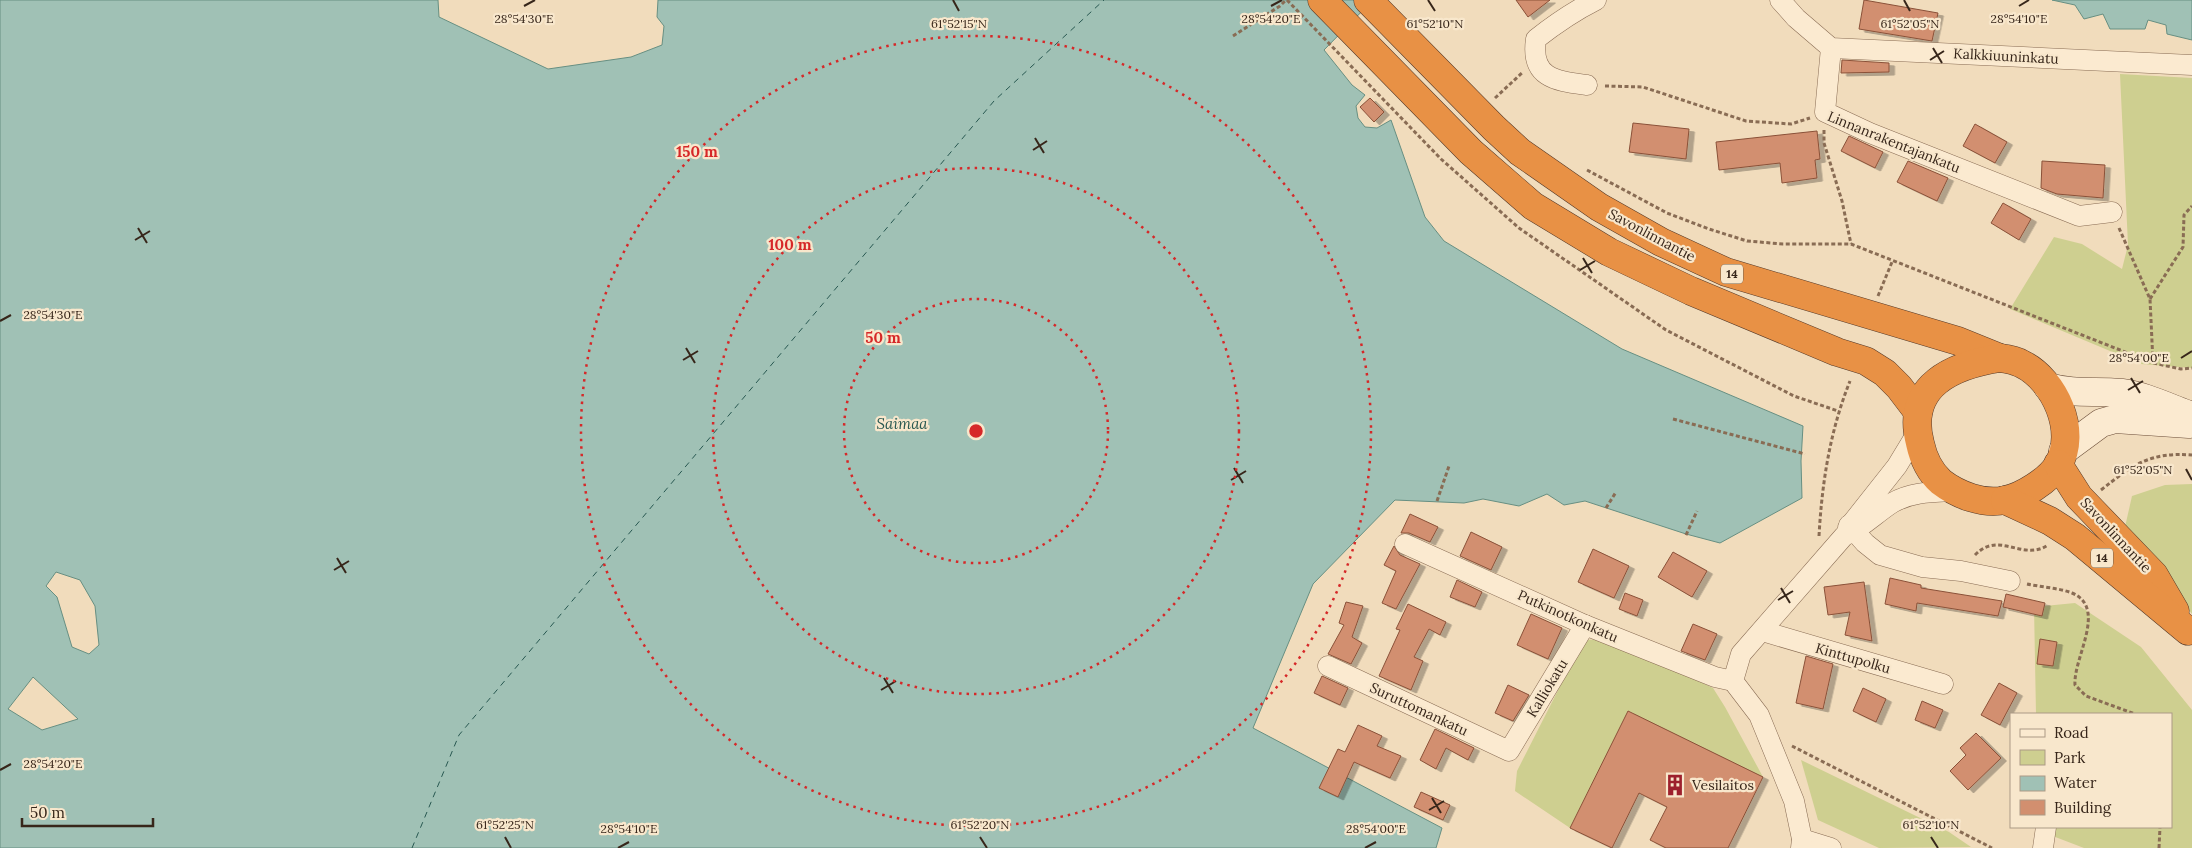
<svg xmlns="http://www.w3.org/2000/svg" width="2192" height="848" viewBox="0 0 2192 848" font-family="Lora,serif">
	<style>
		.green { fill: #cecf90 }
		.water { fill: #a0c1b5; stroke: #678f82; fill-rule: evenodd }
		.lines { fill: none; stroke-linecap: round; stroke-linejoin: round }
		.ferry { stroke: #285851; stroke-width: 1; stroke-dasharray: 6 5; stroke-linecap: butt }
		.building { fill: #d28f6f; stroke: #8a5139; filter: url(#shadow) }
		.street-casing { stroke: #896c54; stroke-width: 21 }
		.secondary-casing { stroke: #6b4d38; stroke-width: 29 }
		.highway-casing { stroke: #563a29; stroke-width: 29 }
		.path { stroke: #896c54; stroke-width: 3; stroke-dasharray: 4 2.5; stroke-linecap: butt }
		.street { stroke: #fbead0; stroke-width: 20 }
		.secondary { stroke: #fbead0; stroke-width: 28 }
		.highway { stroke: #e89145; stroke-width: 28 }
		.ticks { fill: none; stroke: #37261a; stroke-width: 2 }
		.ring { fill: none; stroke: #d62828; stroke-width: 2.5; stroke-dasharray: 2.5 5 }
		.labels { text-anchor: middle; stroke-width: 4.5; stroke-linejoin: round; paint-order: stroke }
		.shield { fill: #f8e7cc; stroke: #71604f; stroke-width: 1 }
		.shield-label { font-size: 12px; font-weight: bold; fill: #37261a }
		.street-label { font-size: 14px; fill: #37261a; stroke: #f8e7cc }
		.poi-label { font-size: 14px; fill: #37261a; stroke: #f8e7cc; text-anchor: start }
		.water-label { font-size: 15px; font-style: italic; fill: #285851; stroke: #f8e7cc }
		.ticks-label { font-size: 12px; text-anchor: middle; fill: #37261a; stroke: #f8e7cc; stroke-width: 4.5; stroke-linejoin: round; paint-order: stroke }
		.centre { fill: #d62828; stroke: #f8e7cc; stroke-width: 2.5 }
		.ring-label { font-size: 15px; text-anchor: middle; font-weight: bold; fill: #d62828; stroke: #f8e7cc; stroke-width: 4.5; stroke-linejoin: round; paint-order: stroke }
	</style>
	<defs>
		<filter id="shadow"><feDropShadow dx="5.5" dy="3" stdDeviation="0" flood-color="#0004"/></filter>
	</defs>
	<rect width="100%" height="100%" fill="#f1dcbc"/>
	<g class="green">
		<path d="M2120,74l72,4v290l-51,-4 -131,-55 44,-72 28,7 40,25 6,-24z"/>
		<path d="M2192,484v130l-67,-87 7,-31 33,-11z"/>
		<path d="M2075,603l66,44 51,63v138h-108l-47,-18v-3h134v-113h-135l-2,-107z"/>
		<path d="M1609,638l104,50 12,19 38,70 -135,-66 -58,117 -55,-37 2,-20 61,-120 9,-11z"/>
		<path d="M1801,760l148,72 22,15 -92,1 -61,-28z"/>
	</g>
	<g class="water">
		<path d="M0,0h438l1,17 109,52 83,-12 31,-12 2,-19 -7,-9 1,-17h715l-49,50 28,35 13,10 -9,11 2,12 7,9 12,1 14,-8 34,97 19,24 178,108 181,77 -2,35 1,37 -82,45 -34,-9 -101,-33 -21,4 -17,-11 -28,12 -36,-7 -19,4 -69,-3 -82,84 -60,144 189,100 -6,20h-1436zM56,572l24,8 15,26 4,39 -10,9 -17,-7 -15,-50 -11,-11zM33,677l45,42 -36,11 -34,-21z"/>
		<path d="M2052,0h140v40l-25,-6 -1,-9 -18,-5 -3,9h-35l-7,-15 -19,5 -9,-14z"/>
	</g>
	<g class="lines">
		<path class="ferry" d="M412,848l47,-113 535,-634 110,-101"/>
	</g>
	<g class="building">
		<path d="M1516,0h34l-22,17z"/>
		<path d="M1864,0l74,13 -6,28 -73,-12z"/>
		<path d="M1842,60l47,3v9l-48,1z"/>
		<path d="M1370,98l14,14 -10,10 -14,-15z"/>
		<path d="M1633,123l56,6 -3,30 -57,-7z"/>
		<path d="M1975,124l32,18 -12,21 -32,-17z"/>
		<path d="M1817,131l3,28 -5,1 2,18 -35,5 -2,-20 -61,7 -3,-28z"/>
		<path d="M1849,136l34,16 -8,16 -34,-17z"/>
		<path d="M1908,161l40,17 -11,23 -40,-19z"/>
		<path d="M2042,161l63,4 -2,33 -46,-4 -16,-6z"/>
		<path d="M2003,203l28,16 -12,21 -28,-17z"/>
		<path d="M1410,514l28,13 -8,15 -21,-9h-8z"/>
		<path d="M1471,532l31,15 -11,23 -31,-14z"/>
		<path d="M1394,546l6,9 20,9 -24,45 -14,-6 14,-32 -12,-6z"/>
		<path d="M1593,549l36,17 -15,32 -36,-16z"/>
		<path d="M1673,552l34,19 -15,26 -34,-20z"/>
		<path d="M1890,578l31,7v3l81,13 -4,15 -81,-13 -1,8 -31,-7z"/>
		<path d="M1457,580l25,12 -7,15 -25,-10z"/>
		<path d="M1864,582l8,59 -27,-6 5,-23 -22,3 -4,-28z"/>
		<path d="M1625,593l18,7 -6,16 -18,-7z"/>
		<path d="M2006,594l39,9 -3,13 -39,-9z"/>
		<path d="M1346,602l17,4 -11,31 10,6 -11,21 -23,-10 16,-29 -5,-2z"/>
		<path d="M1408,604l38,18 -6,13 -11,-6 -15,28 9,4 -12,29 -32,-14 21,-46 -4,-1z"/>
		<path d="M1531,614l31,14 -14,31 -31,-14z"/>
		<path d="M1693,624l24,10 -12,26 -24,-9z"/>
		<path d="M2040,639l17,3 -4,24 -16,-2z"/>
		<path d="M1806,656l27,8 -10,45 -27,-6z"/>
		<path d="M1322,676l26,12 -8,17 -26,-12z"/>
		<path d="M1999,683l18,10 -17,32 -19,-10z"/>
		<path d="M1508,685l21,10 -16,26 -18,-8z"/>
		<path d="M1863,688l23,11 -10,23 -23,-11z"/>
		<path d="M1922,701l21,9 -8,18 -20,-8z"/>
		<path d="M1628,711l135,66 -35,71h-62l-16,-8 17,-33 -28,-14 -27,55 -42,-20z"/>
		<path d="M1358,725l24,11 -5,10 24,10 -11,22 -36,-16 -16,35 -19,-9 19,-39 7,3z"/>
		<path d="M1435,729l39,19 -6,12 -22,-12 -10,21 -16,-9z"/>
		<path d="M1976,733l25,25 -33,32 -18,-19 16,-16 -6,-7z"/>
		<path d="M1421,792l29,13 -7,15 -29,-13z"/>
	</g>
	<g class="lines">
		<g class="street-casing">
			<g id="street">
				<path d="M1780,0l16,18 35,30 361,17"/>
				<path d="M1831,48l-6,64 45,21 209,83 33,-4"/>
				<path d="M1587,85c-30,-4 -57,-6 -51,-46 19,-15 38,-28 60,-39"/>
				<path d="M1849,525l16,18 15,12 42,12 39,4 49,10"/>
				<path d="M1848,528l49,-62 20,-33"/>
				<path d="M1405,544l180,81 130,52 18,4"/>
				<path d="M1762,631l181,53"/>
				<path d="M1328,666l181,85 76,-126"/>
				<path d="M1802,839l29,9"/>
				<path d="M1801,848l1,-9 -8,-38 -35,-86 -26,-34 8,-27 103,-118c18,-8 31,-22 48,-33 19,-11 40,-11 61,-12"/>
				<path d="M2043,848l3,-21"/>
			</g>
		</g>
		<g class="secondary-casing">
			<g id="secondary">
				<path d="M2048,387c28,8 47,3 74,6 24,3 47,15 70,23"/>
				<path d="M2063,451l38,-28 14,-4 74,5"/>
			</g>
		</g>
		<g class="highway-casing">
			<g id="highway">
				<path d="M1322,0l149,152 62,54 76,46 82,39 146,61 29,9 19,12 14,14 19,25"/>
				<path d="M1368,0l126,128 26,24 79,55 62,35 65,30 232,69 42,17"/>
				<path d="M2000,358c8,1 15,2 22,6 33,16 56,68 36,101 -9,15 -36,32 -53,35 -21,5 -47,-5 -64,-18 -11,-10 -18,-25 -21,-39 -15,-58 34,-78 80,-85z"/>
				<path d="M2058,464l21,33 75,78 21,36"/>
				<path d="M2005,500l45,21 25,16 113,94"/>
			</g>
		</g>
		<g class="path">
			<path d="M1287,0l154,159 78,69 147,102 128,66 44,15"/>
			<path d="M1233,36l47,-30 6,-6"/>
			<path d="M1605,86l38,1 103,34 45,3 19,-6"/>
			<path d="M1495,98l28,-26"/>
			<path d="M1824,130v13l18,58 9,43"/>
			<path d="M1587,170l80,43 42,16 38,12 36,3h68l302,119 28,6 11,-1"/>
			<path d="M2119,228l31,71 3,64"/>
			<path d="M1878,296l14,-34"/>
			<path d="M2150,299l33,-52 1,-32 8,-9"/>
			<path d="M1673,419l132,35"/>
			<path d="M2101,490c33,-26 49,-38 91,-35"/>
			<path d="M1437,501l12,-35"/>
			<path d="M1606,508l10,-16"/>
			<path d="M1686,535l11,-24"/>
			<path d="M1819,536c3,-54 11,-105 31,-155"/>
			<path d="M1975,555c24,-25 48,7 73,-10"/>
			<path d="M2027,584c14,3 32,4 45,9 36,15 1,65 3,92l11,11 49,18"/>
			<path d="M1792,746l200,102"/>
			<path d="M2159,848l1,-21"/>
		</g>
		<use href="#street" class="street"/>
		<use href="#secondary" class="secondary"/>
		<use href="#highway" class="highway"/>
	</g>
	<path class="ticks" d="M953,0l6,11M1428,0l7,11M1904,0l6,11M524,6l11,-6M1271,6l11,-6M2019,6l10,-6M1933,48l9,15M1930,60l14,-9M1035,138l9,15M1033,150l14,-9M138,228l9,15M135,240l15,-9M1583,258l9,15M1580,270l15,-9M0,321l11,-6M686,348l9,15M2181,358l11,-7M683,360l15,-9M2131,378l9,15M2128,390l15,-9M1234,468l9,15M2186,469l6,11M1231,480l15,-9M337,558l9,15M334,570l15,-9M1781,588l9,15M1778,600l15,-9M884,678l9,15M881,690l15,-9M0,770l11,-6M1432,798l9,15M1429,810l15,-9M505,837l6,11M980,837l7,11M1931,837l7,11M618,848l11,-6M1365,848l11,-6"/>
	<g class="ring">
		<circle cx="976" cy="431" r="132"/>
		<circle cx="976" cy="431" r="263"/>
		<circle cx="976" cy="431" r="395"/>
	</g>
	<defs>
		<g id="building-bare" transform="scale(1.725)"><path d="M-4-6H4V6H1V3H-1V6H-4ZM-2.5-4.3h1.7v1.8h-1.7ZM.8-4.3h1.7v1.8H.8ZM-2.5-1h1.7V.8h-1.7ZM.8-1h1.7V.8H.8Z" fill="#9d202d" stroke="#f8e7cc" stroke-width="2.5" paint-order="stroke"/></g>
	</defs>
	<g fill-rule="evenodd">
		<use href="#building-bare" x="1675" y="785"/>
	</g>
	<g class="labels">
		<g class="shield">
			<rect x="1721" y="264.5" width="22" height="19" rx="4"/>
			<rect x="2091" y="548.5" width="22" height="19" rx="4"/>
		</g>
		<g class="shield-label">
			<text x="1732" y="278">14</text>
			<text x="2102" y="562">14</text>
		</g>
		<g class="street-label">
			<text transform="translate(2006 56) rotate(3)" y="5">Kalkkiuuninkatu</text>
			<text transform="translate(1894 142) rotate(22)" y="5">Linnanrakentajankatu</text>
			<text transform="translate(1652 235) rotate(28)" y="5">Savonlinnantie</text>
			<text transform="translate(2116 535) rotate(47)" y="5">Savonlinnantie</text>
			<text transform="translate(1568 616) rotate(24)" y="5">Putkinotkonkatu</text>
			<text transform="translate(1853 658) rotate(16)" y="5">Kinttupolku</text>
			<text transform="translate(1547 688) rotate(-59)" y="5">Kalliokatu</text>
			<text transform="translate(1419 709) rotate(25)" y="5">Suruttomankatu</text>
		</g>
		<g class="poi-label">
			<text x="1692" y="790">Vesilaitos</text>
		</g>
		<g class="water-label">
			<text x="902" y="429">Saimaa</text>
		</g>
	</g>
	<g class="ticks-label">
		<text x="2019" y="23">28°54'10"E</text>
		<text x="524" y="23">28°54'30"E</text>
		<text x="1271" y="23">28°54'20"E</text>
		<text x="959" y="28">61°52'15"N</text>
		<text x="1435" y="28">61°52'10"N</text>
		<text x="1910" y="28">61°52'05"N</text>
		<text x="53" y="319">28°54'30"E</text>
		<text x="2139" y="362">28°54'00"E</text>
		<text x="2143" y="474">61°52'05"N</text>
		<text x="53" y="768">28°54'20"E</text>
		<text x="505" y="829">61°52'25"N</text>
		<text x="980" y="829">61°52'20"N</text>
		<text x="1931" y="829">61°52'10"N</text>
		<text x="629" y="833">28°54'10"E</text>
		<text x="1376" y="833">28°54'00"E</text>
	</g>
	<circle cx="976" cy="431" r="8" class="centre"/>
	<g class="ring-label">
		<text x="697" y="157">150 m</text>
		<text x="790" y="250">100 m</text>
		<text x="883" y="343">50 m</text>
	</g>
	<rect x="2010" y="713" width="162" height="115" fill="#f8e7cc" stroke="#ab9a85"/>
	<rect x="2020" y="729" width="25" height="8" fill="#fbead0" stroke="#ab9a85"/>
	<text x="2054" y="738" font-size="15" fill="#37261a">Road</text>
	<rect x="2020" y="750" width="25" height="15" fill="#cecf90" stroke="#ab9a85"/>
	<text x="2054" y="763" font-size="15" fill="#37261a">Park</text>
	<rect x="2020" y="776" width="25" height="15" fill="#a0c1b5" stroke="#ab9a85"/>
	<text x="2054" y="788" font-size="15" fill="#37261a">Water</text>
	<rect x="2020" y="800" width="25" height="15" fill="#d28f6f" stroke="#ab9a85"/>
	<text x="2054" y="813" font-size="15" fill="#37261a">Building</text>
	<path d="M22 818v8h131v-8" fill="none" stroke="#37261a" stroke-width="2.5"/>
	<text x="30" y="818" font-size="15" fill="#37261a" stroke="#f8e7cc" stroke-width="4" paint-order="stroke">50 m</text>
</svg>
